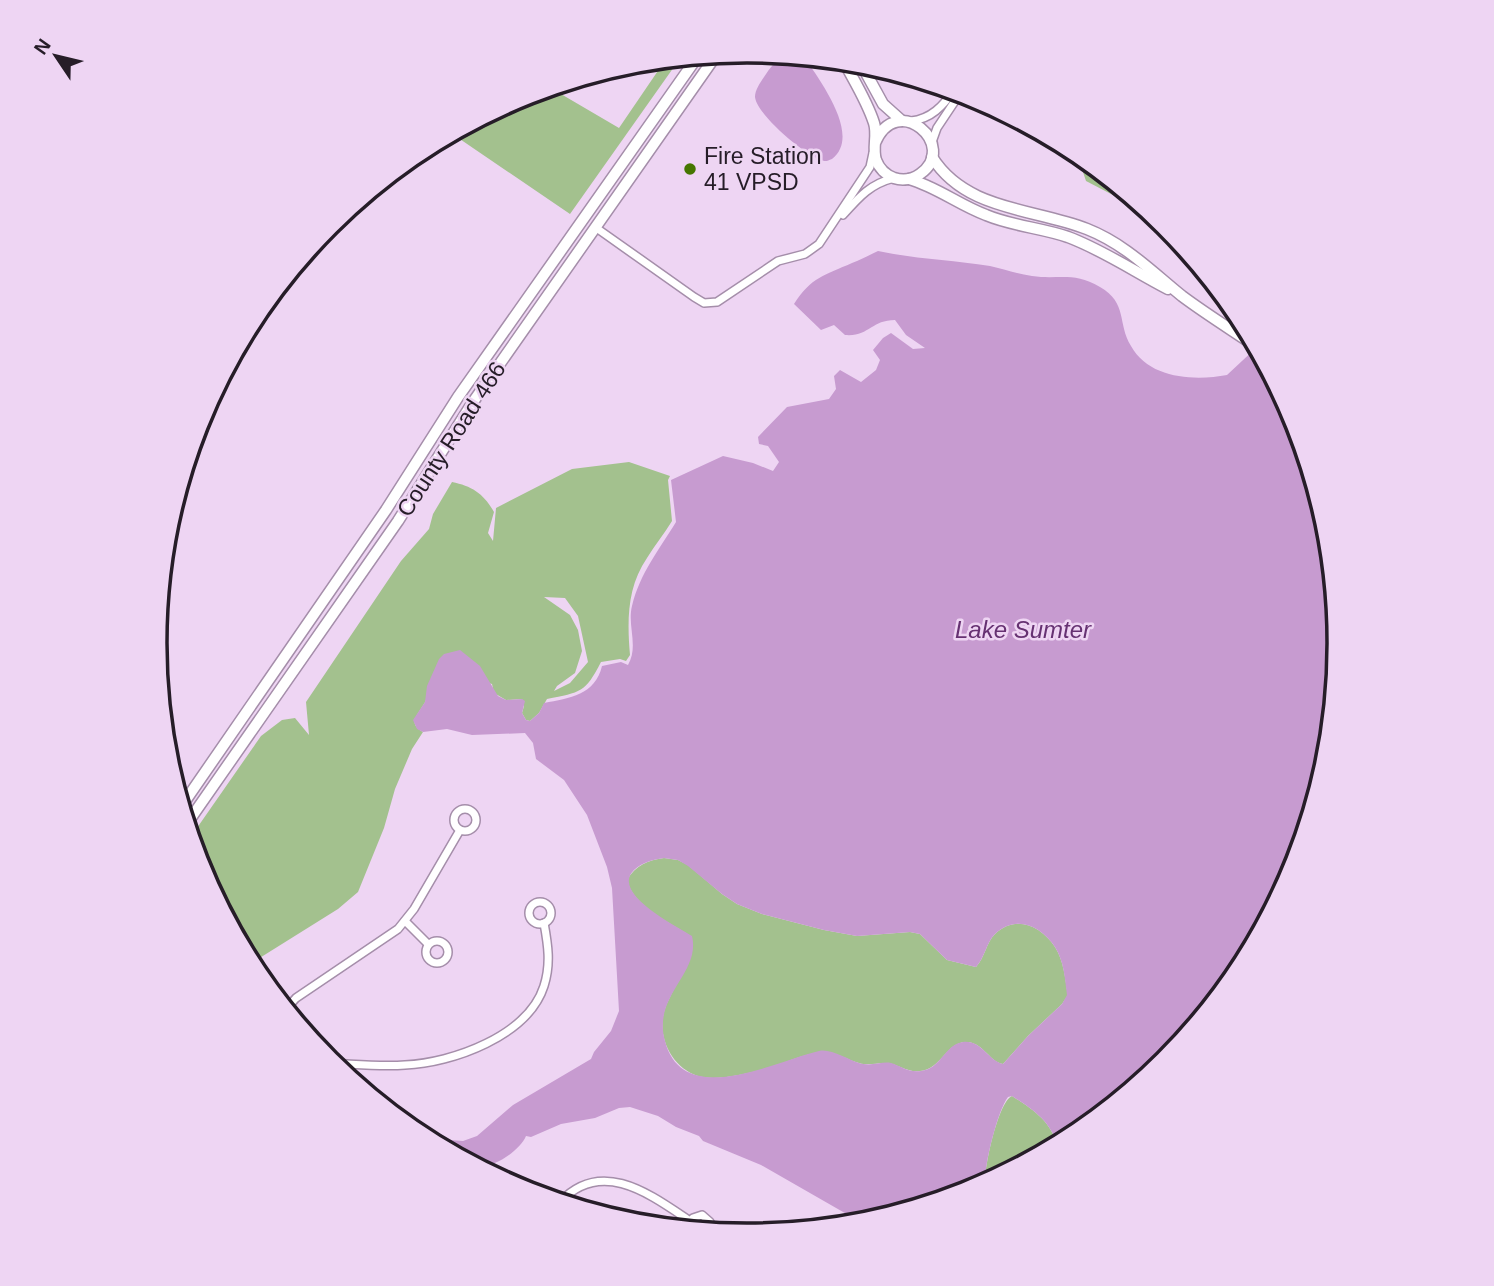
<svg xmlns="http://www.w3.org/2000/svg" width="1494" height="1286" viewBox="0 0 1494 1286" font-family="Arial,sans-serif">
  <rect width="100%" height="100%" fill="#eed5f3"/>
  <!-- green -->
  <g fill="#a3c18e" fill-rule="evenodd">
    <polygon points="681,57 570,214 451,133 521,96 549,87 619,128 666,59"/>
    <polygon points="1082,156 1161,220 1086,181 1080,163"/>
    <path d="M629,462L670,476L668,480L672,521C664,534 655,545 647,558C627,587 627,621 630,655L626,661L620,659L601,662C585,693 581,692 547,699L539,713L530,721L526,720L522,713L524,706L522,699L506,700L494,693L492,684L437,668C431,678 431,690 426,700C421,712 405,723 423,732L412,749L395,789L384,828L358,892L338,909L250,964L200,869L190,838L261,736L282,720L295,718L309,735L306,702L401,561L429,529L433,514L452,482C472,486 484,494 494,512L488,533L493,541L496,508L572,469ZM544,597L565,598L578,616L588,662L570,683L554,691L557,686L575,673L582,651L578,630L570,615Z"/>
    <path d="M664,858L678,860L688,865L722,894L737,904L762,914L824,930L857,936L910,932L920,934L947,960L976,967C985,957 986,943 995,934C1016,914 1041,926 1055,947C1064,961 1065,979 1068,995L1062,1004L1028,1036L1003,1064C990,1062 984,1044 968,1042C947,1040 942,1069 920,1071C907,1073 896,1062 884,1063C875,1063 869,1066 859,1063C848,1060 834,1051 823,1052C800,1054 780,1066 757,1071C740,1075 715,1081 698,1076C672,1068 657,1037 664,1012C667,1001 673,992 677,982C683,968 687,952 692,937C671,923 633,907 627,880C636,865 648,860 664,858Z"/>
    <path d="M1012,1096C1032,1109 1051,1121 1057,1145L985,1184C984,1168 998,1102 1012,1096Z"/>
  </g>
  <!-- water -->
  <g fill="#c79bd0" fill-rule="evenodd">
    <path d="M787,55L805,58C820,81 862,136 832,159C827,161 826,162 821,160C805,155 757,115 755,97C755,90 760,83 764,77C770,68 776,59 787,55Z"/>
    <path d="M878,251C915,259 952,260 990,266C1004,269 1017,274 1032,276C1059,280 1073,271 1100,287C1128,303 1117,323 1131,346C1149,379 1195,381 1227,375L1257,347L1294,417L1328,528L1339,643L1328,759L1294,870L1239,972L1165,1062L1076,1136L1057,1145C1051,1121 1032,1109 1012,1096L1008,1097C997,1112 984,1166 985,1184L973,1190L864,1224L761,1165L703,1141L699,1136L676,1127L658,1116L630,1107L619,1108L595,1118L561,1124L531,1137L526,1136C520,1151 491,1170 475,1166C466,1164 420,1137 412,1131L450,1140L463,1141L477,1136L513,1105L591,1059L594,1052L611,1031L619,1011L612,888L607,867L587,815L564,780L536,759L533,743L525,733L472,735L447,729L423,732L417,729L413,720L425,702L427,686L439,659L444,654L460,650L480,666L498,696L506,700L522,699L525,701L522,713L526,720L530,721L539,713L544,703C570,698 595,695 602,666L621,662L628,665C639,646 627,626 632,606C640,573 659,550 676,522L671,480L723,456L753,463L773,471L779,462L768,446L759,444L758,437L787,407L829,399L836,389L834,376L840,370L861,382L876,370L880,360L873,350L883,338L891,333L913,349L925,348L906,335L895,320C871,320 869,337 845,335L834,325L821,330L794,304C811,277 825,275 852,263C861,260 869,255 878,251ZM664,858L678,860L688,866L722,894L737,904L762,914L824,930L857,936L910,932L920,934L947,960L976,967C985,957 986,943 995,934C1016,914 1041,926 1055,947C1064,961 1065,979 1067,995L1062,1004L1028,1036L1003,1064C988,1061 982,1040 963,1042C945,1044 941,1069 921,1071C909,1073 901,1066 891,1063C882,1061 871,1067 859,1063C849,1060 830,1048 819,1051C778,1060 683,1111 665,1041C652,995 701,974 692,936C676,926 610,893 634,870C643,862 652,860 664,858Z"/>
  </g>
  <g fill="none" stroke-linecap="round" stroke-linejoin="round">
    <defs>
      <g id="minor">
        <path d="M911,121C931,119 943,106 954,90"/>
        <polyline points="932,142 937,128 961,92"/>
        <path d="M843,215C859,197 870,184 894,178"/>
        <polyline points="595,227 694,297 704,303 717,302 778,261 805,254 819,244 870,167 873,153"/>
        <circle cx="465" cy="820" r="11"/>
        <circle cx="540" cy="913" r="11"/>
        <polyline points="405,921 428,944"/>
        <circle cx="437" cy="952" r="11"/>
        <polyline points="285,1010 296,998 398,929 414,909 460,830"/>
        <path d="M329,1063C354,1064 380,1067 405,1065C452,1063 528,1036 544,986C551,964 548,945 544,923"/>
        <path d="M560,1202C602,1157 651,1195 690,1221"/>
        <polyline points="690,1230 689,1224 693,1218 702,1215 710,1222 709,1232"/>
      </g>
      <g id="secondary">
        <path d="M843,60C854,81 867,101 874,123C878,135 872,148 876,160C879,168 886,175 894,178C903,181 913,179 920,174C960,146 897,90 875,143"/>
        <polyline points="860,62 883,104 902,121"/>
        <path d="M932,157C966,211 1033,208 1087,229C1125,244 1151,271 1182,296C1206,314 1232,330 1257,347"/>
        <path d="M909,179C937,187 959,205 986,215C1012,226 1042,228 1068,237C1103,250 1135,272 1168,289"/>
        <polyline points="181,807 386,510 458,397 698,56"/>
        <polyline points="186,825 398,521 473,402 717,54"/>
      </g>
    </defs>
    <!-- minor casing -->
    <use href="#minor" stroke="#a58eaa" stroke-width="10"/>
    <!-- secondary casing -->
    <use href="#secondary" stroke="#a58eaa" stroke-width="13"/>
    <!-- minor -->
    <use href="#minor" stroke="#fff" stroke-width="7"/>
    <!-- secondary -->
    <use href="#secondary" stroke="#fff" stroke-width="10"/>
  </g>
  <!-- markers -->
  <circle fill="#457600" stroke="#eed5f3" stroke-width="2.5" cx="690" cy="169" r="7"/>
  <g text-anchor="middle" stroke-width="5" stroke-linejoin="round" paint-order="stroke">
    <!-- poi labels -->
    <g font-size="23" fill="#261d28" stroke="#eed5f3" text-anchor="start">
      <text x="704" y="164">Fire Station<tspan x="704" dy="26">41 VPSD</tspan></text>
    </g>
    <!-- street labels -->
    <g font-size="23" fill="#261d28" stroke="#eed5f3">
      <text transform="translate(451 439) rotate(-57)" y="8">County Road 466</text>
    </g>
    <!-- water labels -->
    <g font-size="24" font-style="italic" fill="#663172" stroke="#eed5f3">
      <text x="1023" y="638">Lake Sumter</text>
    </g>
  </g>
  <!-- crop -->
  <path d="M0 0H1494V1286H0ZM167 643a580 580 0 1 1 1160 0a580 580 0 1 1-1160 0Z" fill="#eed5f3" fill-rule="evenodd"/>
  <path fill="none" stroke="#261d28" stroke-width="3.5" d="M167 643a580 580 0 1 1 1160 0a580 580 0 1 1-1160 0Z"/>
  <!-- north arrow -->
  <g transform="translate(56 56) rotate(305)" stroke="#eed5f3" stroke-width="5" paint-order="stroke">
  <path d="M0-5L12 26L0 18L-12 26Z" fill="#261d28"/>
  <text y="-10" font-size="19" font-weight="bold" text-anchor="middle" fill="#261d28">N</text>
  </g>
</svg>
